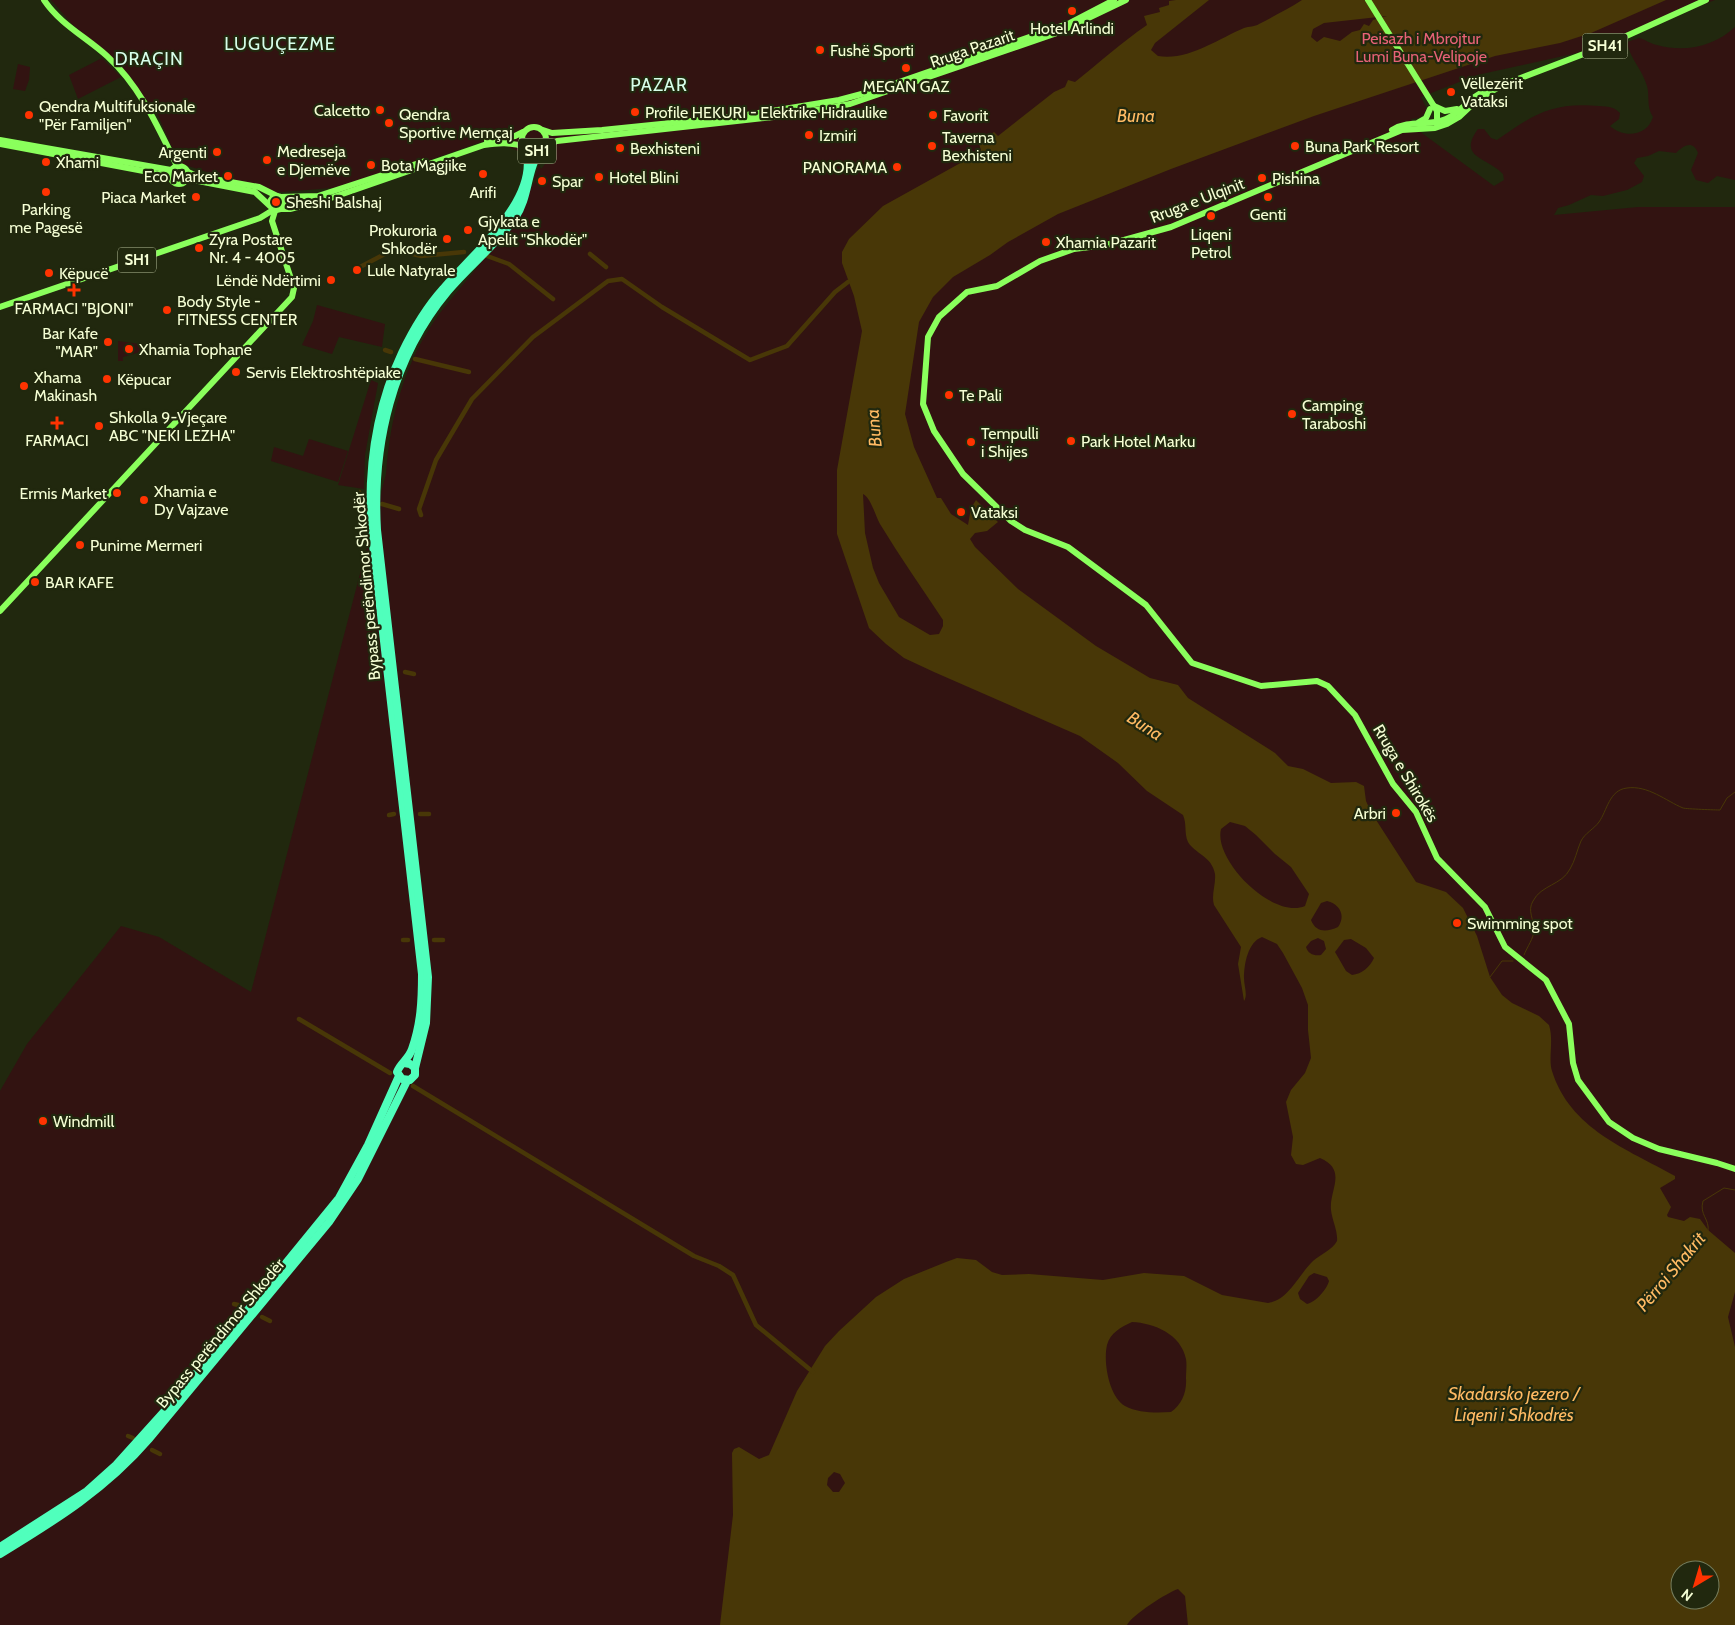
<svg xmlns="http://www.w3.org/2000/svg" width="1735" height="1625" viewBox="0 0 1735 1625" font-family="Cabin,sans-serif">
  <rect width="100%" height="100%" fill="#21280e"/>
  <!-- green -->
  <g fill="#321311" fill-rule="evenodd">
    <path d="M51,0H1715L1577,53L1477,75L1421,97L1426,107L1425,113L1419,118L1411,119L1415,128L1494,186L1504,180L1503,174C1487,157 1457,158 1478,129H1484L1491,138L1497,140C1534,114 1552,102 1599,106C1608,107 1613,106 1620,113L1619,119L1610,126C1623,138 1647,137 1653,117C1646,106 1650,97 1647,86C1642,69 1630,59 1627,42L1639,38C1646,40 1651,44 1657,45C1685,53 1715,46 1735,27V180L1717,176L1708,183L1696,180L1691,170L1698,153C1693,140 1684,145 1676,153L1659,151L1648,156L1637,158L1634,163L1644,176L1642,182L1627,190L1603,196L1591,195L1569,205L1558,208L1554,215L1638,207H1735V1625H0V1091L27,1044L121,926L159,937L251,992L386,474C390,416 405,360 440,313C451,298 464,284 476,269C498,241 516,209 536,180L534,179L539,164L541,169L546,163L490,139L355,186L271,193L179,163L156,111L108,54L72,24ZM1680,1570H1710V1600H1680Z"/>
    <polygon points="102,58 121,77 78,99 69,75"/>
    <polygon points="18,64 30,67 29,80 25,91 13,89"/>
    <polygon points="317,305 385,324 382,347 339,337 332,354 302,345 313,321"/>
    <polygon points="118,341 140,344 144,351 123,357 123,361 118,361"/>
    <polygon points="371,380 378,383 365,455 364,489 338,485"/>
    <polygon points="309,439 348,451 338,482 271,461 274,447 303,456"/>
  </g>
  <!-- water -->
  <path fill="#483707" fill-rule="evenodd" d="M1176,0H1209L1155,43L1151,50L1158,56C1188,61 1218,39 1244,28C1249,26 1255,27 1259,24C1274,16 1288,9 1302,0H1666L1591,33L1560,43L1495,56L1314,116L1171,169L1058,214L1008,242L990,255L953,277L933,297L919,322L905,414L914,447L937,498H941L951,514L968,525L971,508L976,500L998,522L987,531L975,533L970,539L975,547L1018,589L1096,646L1150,678L1178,685L1188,698L1275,753L1288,766L1303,769L1331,783L1356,782L1364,786L1366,801L1371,812L1416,882L1446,892L1463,908L1477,936L1490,977L1502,995L1512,1003L1539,1016L1549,1025C1554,1041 1548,1058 1552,1071C1570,1129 1627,1149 1675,1176V1179L1660,1188L1671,1207L1667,1215L1668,1217L1684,1221L1690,1217L1700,1219L1708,1230L1735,1253V1292L1728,1317L1735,1347V1625H1188L1185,1596L1178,1589C1168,1592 1131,1616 1127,1625H720L733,1515L732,1453L734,1449L739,1447L759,1459L769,1455L797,1391L825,1346L839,1331L876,1297L904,1279L946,1262L957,1258L976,1260L992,1272L1002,1275L1029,1274L1103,1280L1144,1273L1184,1276L1222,1295L1268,1303C1289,1300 1299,1274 1313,1261C1321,1254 1332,1250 1337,1241C1338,1231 1332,1220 1331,1210C1329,1190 1348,1170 1320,1158L1303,1165L1296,1164L1291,1155L1293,1137L1286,1102L1291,1090L1305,1073L1311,1058L1308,1030V1005L1302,988L1283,953L1277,944L1262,937C1248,942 1244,964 1244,978C1244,986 1248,995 1244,1001L1238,964L1241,947L1214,905C1211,895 1216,885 1215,874C1212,856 1195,854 1188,842C1184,833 1187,824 1183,815L1147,791L1118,763L1080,736L934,672L904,658L886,644L869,628L837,534V470L862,331L854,296L842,263V252L849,239L883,206L973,156L981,150L979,144L994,132L998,136L1054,92L1065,87L1068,80L1075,82C1099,63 1122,42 1147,25L1144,16L1160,12L1159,8L1169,5V1ZM1387,16L1373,20L1369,26L1364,24L1360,30L1352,32L1340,41L1324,37L1317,42L1311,37L1313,29L1324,23ZM863,494C871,498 875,515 880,524C900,557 922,588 943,620V626L939,634L930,635L899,617L879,583L873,568L865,533ZM1230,822L1245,826L1256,835L1275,854L1291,867L1309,894L1305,906C1273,920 1213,860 1221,829ZM1327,901C1340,904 1346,916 1338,927C1327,932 1316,933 1311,920L1321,903ZM1318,938L1324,941L1326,949L1321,955C1314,956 1308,954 1306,947L1311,941ZM1351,939L1366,948L1374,958C1370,967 1362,974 1352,975L1346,971L1335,952L1344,940ZM1314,1273L1327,1277L1329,1281C1327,1289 1316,1302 1307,1304L1300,1299L1298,1293L1309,1276ZM1132,1322C1154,1323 1181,1334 1186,1359C1187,1365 1186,1372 1186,1378C1187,1392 1182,1404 1171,1412C1156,1413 1138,1413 1125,1406C1109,1397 1103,1362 1107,1345C1110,1333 1121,1327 1132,1322ZM834,1472L840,1474L845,1483L839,1492H833L827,1485L828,1478ZM1680,1570H1710V1600H1680Z"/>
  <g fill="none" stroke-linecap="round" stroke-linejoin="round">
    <!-- stream -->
    <g stroke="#483707" stroke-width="1">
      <path d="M1524,955C1527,947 1534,938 1534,930C1534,919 1527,911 1533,901C1541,885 1562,885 1570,869C1575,861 1577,850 1581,841C1585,833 1594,829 1599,822C1607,811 1609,790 1627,788C1648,785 1666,801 1683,808C1686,809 1717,810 1720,810L1727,798L1735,792"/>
      <polyline points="1490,977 1502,961 1513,961"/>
      <path d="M1708,1231C1710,1219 1699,1215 1703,1201L1724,1188L1735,1190"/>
    </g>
    <!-- canal -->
    <g stroke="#483707" stroke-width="4.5">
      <polyline points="590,254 606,267"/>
      <polyline points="487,256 509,264 553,299"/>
      <polyline points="360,267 400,246 413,254 421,256 464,252"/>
      <polyline points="385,350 391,352"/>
      <polyline points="415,359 469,372"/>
      <polyline points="359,492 363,500"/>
      <polyline points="382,504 399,509"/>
      <polyline points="421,515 419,509 436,460 472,399 533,337 608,281 622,279 662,307 750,360 787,346 835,292 848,282"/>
      <polyline points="373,665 378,665"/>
      <polyline points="405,672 414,674"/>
      <polyline points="420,814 429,814"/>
      <polyline points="389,815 394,814"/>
      <polyline points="403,940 408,940"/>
      <polyline points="434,940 443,940"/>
      <polyline points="299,1019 390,1073"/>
      <polyline points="413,1086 694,1256 719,1266 733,1275 756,1325 813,1372"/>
      <polyline points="234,1304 242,1306"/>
      <polyline points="262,1317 270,1321"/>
      <polyline points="128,1436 133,1438"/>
      <polyline points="152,1450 160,1454"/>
    </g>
    <!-- major -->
    <g stroke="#8aff5c" stroke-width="6">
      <path d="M44,0C60,24 86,37 107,56C140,86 158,127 177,166"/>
      <polyline points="1368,0 1437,111 1437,124"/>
      <polyline points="1501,86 1477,100 1459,117 1447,124 1435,128 1402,130 1171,227 1106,245 1074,249 1040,261 997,286 967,292 939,317 928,337 923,404 934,431 963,474 1011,521 1025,530 1068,547 1146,605 1192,663 1261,686 1317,681 1328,686 1355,715 1393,784 1416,812 1437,858 1485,907 1505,947 1546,980 1569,1024 1573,1063 1578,1080 1609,1122 1633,1138 1659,1149 1717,1163 1735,1169"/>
      <polyline points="1497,87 1602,47 1706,0"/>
      <polyline points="1434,106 1445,111 1457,109"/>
      <polyline points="1419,122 1426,118 1430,109"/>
      <circle cx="534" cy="139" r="12"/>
      <polyline points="543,130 552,133 602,130 740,116 839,100 873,91 1070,23 1114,0"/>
      <path d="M1392,130C1410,119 1428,127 1446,119C1462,112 1468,97 1488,90"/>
      <polyline points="0,140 171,170"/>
      <polyline points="487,141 515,136 523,132"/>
      <polyline points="0,144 170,176"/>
      <polyline points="544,146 557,141 783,116 850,104 1057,33 1126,0"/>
      <circle cx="179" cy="175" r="9"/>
      <polyline points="188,172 197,176 259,187 277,196"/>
      <polyline points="188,179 255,192 270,206"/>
      <circle cx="277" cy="203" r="7"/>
      <polyline points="280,197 318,196 425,161"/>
      <path d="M281,209H290L331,198L484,145C498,143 511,142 525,147"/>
      <polyline points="0,307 260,218 273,210"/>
      <polyline points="0,611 292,297 294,288 272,221 275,211"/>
    </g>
    <!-- highway -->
    <g stroke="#50ffbc" stroke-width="8">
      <path d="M404,1063L410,1064L415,1068V1075L410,1080L402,1079L397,1072C400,1063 409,1059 412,1049C421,1024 422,1000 422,974L371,527C368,467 376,408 402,353C413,330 426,308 443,289C471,255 543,198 525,147"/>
      <path d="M415,1068L426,1023L428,977L377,530C372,444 392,358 448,291C469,266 496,245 515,218C530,196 526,168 542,148"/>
      <polyline points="0,1547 87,1491 116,1465 171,1404 339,1198 368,1145 399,1076"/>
      <path d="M0,1554C56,1520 106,1489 149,1439L329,1222L358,1179L407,1081"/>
    </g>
  </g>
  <!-- markers -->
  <g fill="#ff3301" stroke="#21280e" stroke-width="2">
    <circle cx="1072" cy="11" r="5"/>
    <circle cx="820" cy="50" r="5"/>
    <circle cx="906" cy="68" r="5"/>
    <circle cx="1451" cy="92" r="5"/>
    <circle cx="380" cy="110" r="5"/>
    <circle cx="635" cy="112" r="5"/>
    <circle cx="29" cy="115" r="5"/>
    <circle cx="933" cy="115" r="5"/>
    <circle cx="389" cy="123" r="5"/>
    <circle cx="809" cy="135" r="5"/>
    <circle cx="932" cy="146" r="5"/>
    <circle cx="1295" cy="146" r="5"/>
    <circle cx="620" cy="148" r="5"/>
    <circle cx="217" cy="152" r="5"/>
    <circle cx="267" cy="160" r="5"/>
    <circle cx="46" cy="162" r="5"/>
    <circle cx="371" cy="165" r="5"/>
    <circle cx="897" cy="167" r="5"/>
    <circle cx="483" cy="174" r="5"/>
    <circle cx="228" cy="176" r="5"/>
    <circle cx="599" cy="177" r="5"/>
    <circle cx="1262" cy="178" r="5"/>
    <circle cx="542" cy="181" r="5"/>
    <circle cx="46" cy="192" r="5"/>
    <circle cx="196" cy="197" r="5"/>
    <circle cx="1268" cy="197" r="5"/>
    <circle cx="276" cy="202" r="5"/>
    <circle cx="1211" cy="216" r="5"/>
    <circle cx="468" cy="230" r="5"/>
    <circle cx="447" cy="239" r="5"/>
    <circle cx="1046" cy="242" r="5"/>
    <circle cx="199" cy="248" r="5"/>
    <circle cx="357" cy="270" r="5"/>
    <circle cx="49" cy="273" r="5"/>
    <circle cx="331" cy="280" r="5"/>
    <path d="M71.5 282.5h5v5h5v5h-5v5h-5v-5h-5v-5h5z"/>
    <circle cx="167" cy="310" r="5"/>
    <circle cx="108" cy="342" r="5"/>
    <circle cx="129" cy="349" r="5"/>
    <circle cx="236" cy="372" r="5"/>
    <circle cx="107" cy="379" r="5"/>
    <circle cx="24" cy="386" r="5"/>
    <circle cx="949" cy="395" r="5"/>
    <circle cx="1292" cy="414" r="5"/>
    <path d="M54.5 415.5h5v5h5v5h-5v5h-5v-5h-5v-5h5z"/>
    <circle cx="99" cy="426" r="5"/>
    <circle cx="1071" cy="441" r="5"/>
    <circle cx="971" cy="442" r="5"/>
    <circle cx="117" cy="493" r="5"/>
    <circle cx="144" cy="500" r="5"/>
    <circle cx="961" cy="512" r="5"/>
    <circle cx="80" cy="545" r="5"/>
    <circle cx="35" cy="582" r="5"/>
    <circle cx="1396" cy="813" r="5"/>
    <circle cx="1457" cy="923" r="5"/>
    <circle cx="43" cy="1121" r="5"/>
  </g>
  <g text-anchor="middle" stroke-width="4.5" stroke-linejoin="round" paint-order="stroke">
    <!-- shield labels -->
    <g fill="#21280e" stroke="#b6be99" stroke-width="1">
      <rect x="1582.5" y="33.5" width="45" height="25" rx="4"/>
      <rect x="518" y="138.5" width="38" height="25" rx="4"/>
      <rect x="118" y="247.5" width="38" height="25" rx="4"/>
    </g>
    <g font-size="15" font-weight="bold" fill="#f6ffd5">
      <text x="1605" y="51">SH41</text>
      <text x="537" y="156">SH1</text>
      <text x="137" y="265">SH1</text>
    </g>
    <!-- poi labels -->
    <g font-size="16" fill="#f6ffd5" stroke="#21280e" text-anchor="start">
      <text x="1072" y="34" text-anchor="middle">Hotel Arlindi</text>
      <text x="830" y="56">Fushë Sporti</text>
      <text x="1461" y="89">Vëllezërit<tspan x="1461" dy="18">Vataksi</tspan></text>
      <text x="906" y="92" text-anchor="middle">MEGAN GAZ</text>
      <text x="39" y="112">Qendra Multifuksionale<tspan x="39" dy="18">"Për Familjen"</tspan></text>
      <text x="370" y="116" text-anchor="end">Calcetto</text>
      <text x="645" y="118">Profile HEKURI - Elektrike Hidraulike</text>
      <text x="399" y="120">Qendra<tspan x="399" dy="18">Sportive Memçaj</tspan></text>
      <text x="943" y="121">Favorit</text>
      <text x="819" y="141">Izmiri</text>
      <text x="942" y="143">Taverna<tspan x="942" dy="18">Bexhisteni</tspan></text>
      <text x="1305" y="152">Buna Park Resort</text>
      <text x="630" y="154">Bexhisteni</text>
      <text x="277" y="157">Medreseja<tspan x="277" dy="18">e Djemëve</tspan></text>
      <text x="207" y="158" text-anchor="end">Argenti</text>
      <text x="56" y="168">Xhami</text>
      <text x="381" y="171">Bota Magjike</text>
      <text x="887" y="173" text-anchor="end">PANORAMA</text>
      <text x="218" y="182" text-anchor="end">Eco Market</text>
      <text x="609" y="183">Hotel Blini</text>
      <text x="1272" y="184">Pishina</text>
      <text x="552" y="187">Spar</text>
      <text x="483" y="198" text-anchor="middle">Arifi</text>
      <text x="186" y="203" text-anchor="end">Piaca Market</text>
      <text x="286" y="208">Sheshi Balshaj</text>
      <text x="46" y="215" text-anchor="middle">Parking<tspan x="46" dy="18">me Pagesë</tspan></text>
      <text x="1268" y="220" text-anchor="middle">Genti</text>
      <text x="478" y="227">Gjykata e<tspan x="478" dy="18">Apelit "Shkodër"</tspan></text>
      <text x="437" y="236" text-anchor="end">Prokuroria<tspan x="437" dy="18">Shkodër</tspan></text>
      <text x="1211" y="240" text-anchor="middle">Liqeni<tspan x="1211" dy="18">Petrol</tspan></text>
      <text x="209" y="245">Zyra Postare<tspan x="209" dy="18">Nr. 4 - 4005</tspan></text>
      <text x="1056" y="248">Xhamia Pazarit</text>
      <text x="367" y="276">Lule Natyrale</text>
      <text x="59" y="279">Këpucë</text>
      <text x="321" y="286" text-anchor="end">Lëndë Ndërtimi</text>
      <text x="177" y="307">Body Style -<tspan x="177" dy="18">FITNESS CENTER</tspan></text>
      <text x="74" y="314" text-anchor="middle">FARMACI "BJONI"</text>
      <text x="98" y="339" text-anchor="end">Bar Kafe<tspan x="98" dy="18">"MAR"</tspan></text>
      <text x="139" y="355">Xhamia Tophane</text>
      <text x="246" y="378">Servis Elektroshtëpiake</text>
      <text x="34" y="383">Xhama<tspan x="34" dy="18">Makinash</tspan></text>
      <text x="117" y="385">Këpucar</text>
      <text x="959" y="401">Te Pali</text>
      <text x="1302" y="411">Camping<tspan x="1302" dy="18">Taraboshi</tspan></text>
      <text x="109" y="423">Shkolla 9-Vjeçare<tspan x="109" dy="18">ABC "NEKI LEZHA"</tspan></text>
      <text x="981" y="439">Tempulli<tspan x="981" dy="18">i Shijes</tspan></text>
      <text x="57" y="446" text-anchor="middle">FARMACI</text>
      <text x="1081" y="447">Park Hotel Marku</text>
      <text x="154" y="497">Xhamia e<tspan x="154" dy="18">Dy Vajzave</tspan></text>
      <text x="107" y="499" text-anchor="end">Ermis Market</text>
      <text x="971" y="518">Vataksi</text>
      <text x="90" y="551">Punime Mermeri</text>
      <text x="45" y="588">BAR KAFE</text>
      <text x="1386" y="819" text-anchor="end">Arbri</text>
      <text x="1467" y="929">Swimming spot</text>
      <text x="53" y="1127">Windmill</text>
    </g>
    <!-- park labels -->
    <g font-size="16" fill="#e76277" stroke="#21280e">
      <text x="1421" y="44">Peisazh i Mbrojtur<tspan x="1421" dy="18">Lumi Buna-Velipoje</tspan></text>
    </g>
    <!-- street labels -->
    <g font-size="16" fill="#f6ffd5" stroke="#21280e">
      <text transform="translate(972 48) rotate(-19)" y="6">Rruga Pazarit</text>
      <text transform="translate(1197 200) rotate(-21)" y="6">Rruga e Ulqinit</text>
      <text transform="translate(366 586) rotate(-95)" y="6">Bypass perëndimor Shkodër</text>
      <text transform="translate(1406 773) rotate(59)" y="6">Rruga e Shirokës</text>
      <text transform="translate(220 1333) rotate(-50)" y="6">Bypass perëndimor Shkodër</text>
    </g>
    <!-- neighbourhood labels -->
    <g font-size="18" letter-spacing="1" fill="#d7ffea" stroke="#21280e">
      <text x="280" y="50">LUGUÇEZME</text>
      <text x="149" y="65">DRAÇIN</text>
      <text x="659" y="91">PAZAR</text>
    </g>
    <!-- water labels -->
    <g font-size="18" font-style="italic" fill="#ffba63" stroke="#21280e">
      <text x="1136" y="122">Buna</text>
      <text transform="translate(874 428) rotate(-95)" y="6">Buna</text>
      <text transform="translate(1145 726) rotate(33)" y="6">Buna</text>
      <text transform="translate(1671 1272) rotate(-50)" y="6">Përroi Shakrit</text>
      <text x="1514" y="1400">Skadarsko jezero /<tspan x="1514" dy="21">Liqeni i Shkodrës</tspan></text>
    </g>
  </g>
  <!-- north arrow -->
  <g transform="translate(1695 1585) rotate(218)"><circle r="24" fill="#21280e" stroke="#767e5e"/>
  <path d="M0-4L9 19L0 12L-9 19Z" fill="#ff3301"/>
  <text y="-8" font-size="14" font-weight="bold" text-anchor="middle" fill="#f6ffd5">N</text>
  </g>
</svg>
